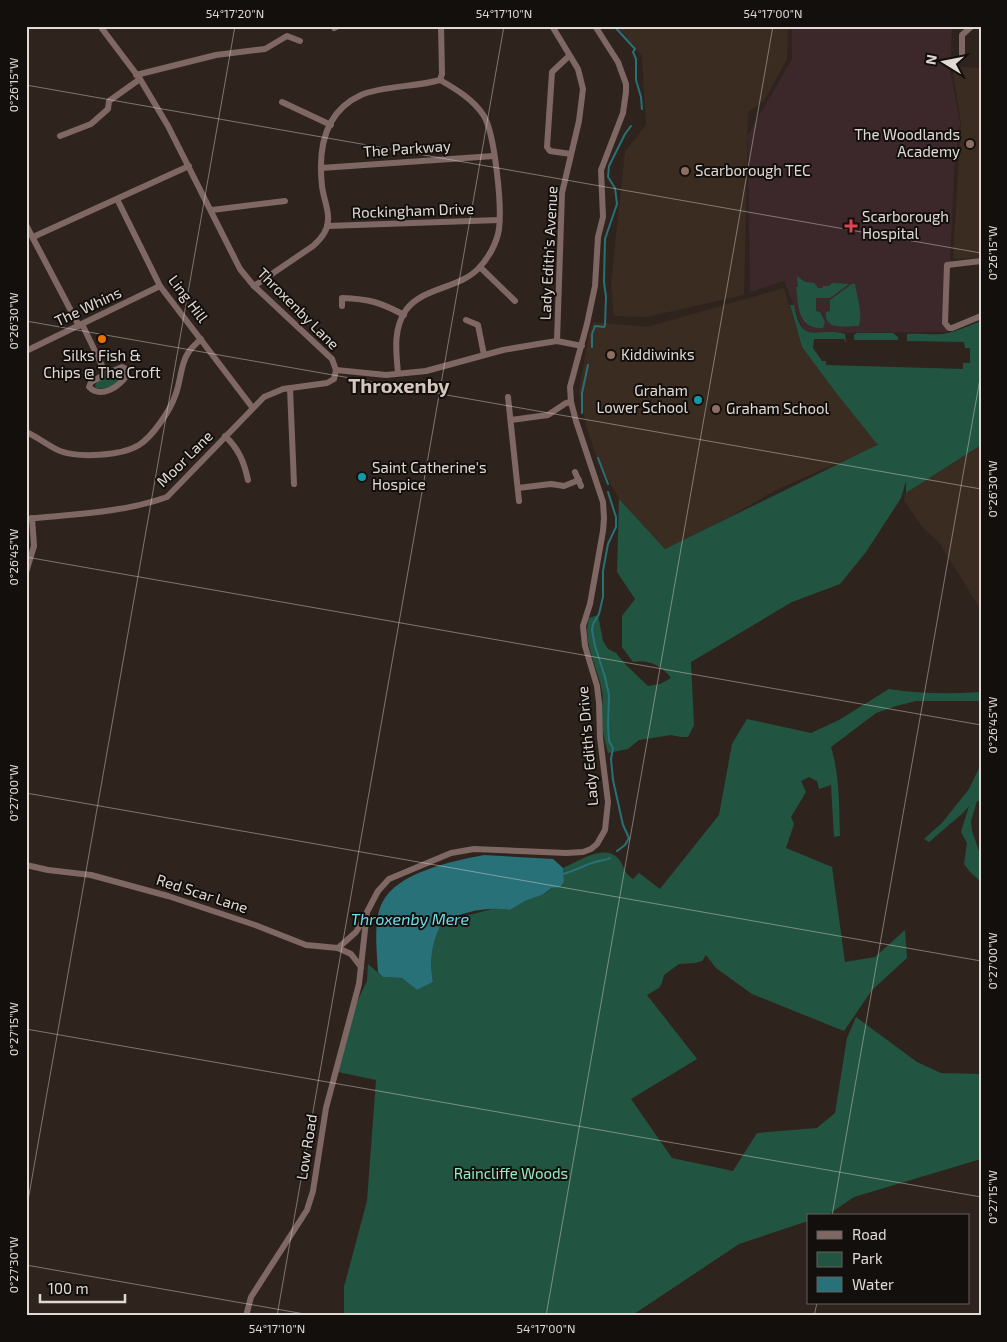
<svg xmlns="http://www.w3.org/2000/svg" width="1007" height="1342" viewBox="0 0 1007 1342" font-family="'Exo 2',sans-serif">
  <rect width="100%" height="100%" fill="#2f241d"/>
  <!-- built -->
  <g fill="#3b2c21">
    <polygon points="617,26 788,26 787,59 764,101 748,112 744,295 646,317 614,316 611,284 625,152 646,125 642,56"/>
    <polygon points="952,67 981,68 981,257 958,259 953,258 961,122"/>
    <polygon points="784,288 802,347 837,394 877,444 860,455 826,468 776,490 731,516 665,549 619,499 596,456 586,425 579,391 589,334 593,322 647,327"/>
    <polygon points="981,445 981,610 939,542 924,529 904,501 905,494"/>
  </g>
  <!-- medical -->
  <polygon fill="#3c282b" points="792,26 952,26 950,69 960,123 954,172 947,332 799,333 802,326 784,281 750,292 748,135 792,59"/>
  <!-- green -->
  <g fill="#225541">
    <path d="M797,276L805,282L814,283L818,288H823V286H829L832,283L849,284L830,298H816V311L820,312L825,322L823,328C797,329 799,306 796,287H798Z"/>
    <path d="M852,284H855C857,298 863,312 859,326C846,326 824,331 826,312L830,311V300Z"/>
    <path d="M790,305H794C802,348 816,326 845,334L846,343L844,339H814L813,348L822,361H826V365L963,369V363H970V348H965L964,342L907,341V344V334C918,333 931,335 943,334C956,332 968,326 981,321V445L906,493V481L901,498L866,552L840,584L792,602L691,662L694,725L688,737H681L671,735L639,740L628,749L608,753C605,742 602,730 602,718C601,709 604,700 602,691C598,667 582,643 589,618L598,615L603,641L608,649L616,653L626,665L648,686L660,684L671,678C662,666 648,659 633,662L622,647V616L635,599L617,572L619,499L665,549L879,444H877L837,394L802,347Z"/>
    <polygon points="857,333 893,333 898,337 898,340 854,340 854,335"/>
    <path d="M118,372L123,374C119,384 107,390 96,388L95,386L97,382Z"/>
    <path d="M889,689C920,694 950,694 981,692V701H916L896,706L876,713L831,747C840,777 839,806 840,836L834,837L831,785L819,789L817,781L809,777L801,781L806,792L791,817L794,824L786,848L832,867L845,962L875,957L905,930L907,958L872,990L844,1031L752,994L716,968L706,955L702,961L695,963L679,964L664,975L662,983L659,988L647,995L697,1059L631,1099L672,1158L733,1171L757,1133L817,1128L835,1113L847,1038L856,1017L917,1062L941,1073L979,1074L981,1072V1159L854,1197L829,1214L808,1216V1221L739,1244L631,1316H344V1287L367,1201L376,1080L338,1072L355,1006L367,981L368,964L383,977L402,978L417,990L433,982C429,959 432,943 442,922L496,908L510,910L525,901L542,895L564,881L563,868C578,862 607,841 620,861C626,870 623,872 633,879L639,873L660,889L719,815L732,744L747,719L811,733L839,720Z"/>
    <polygon points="981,764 981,802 977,801 971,821 972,831 981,857 981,917 979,880 970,872 964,864 967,843 961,832 969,806 963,813 929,842 924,839 942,823 969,789"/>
  </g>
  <!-- water -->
  <path fill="#287179" d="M484,855L553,859L563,868L564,881L560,887L552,888L542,895L525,901L510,910C486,906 464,912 442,922C432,943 429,959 433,982L417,990L402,978L383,977L378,972C377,953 373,921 382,903C397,872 453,861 484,855Z"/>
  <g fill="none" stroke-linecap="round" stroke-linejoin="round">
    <!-- stream -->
    <g stroke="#287179" stroke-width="2">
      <polyline points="614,26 635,49 633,52 636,59 636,80 641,97 642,109"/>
      <polyline points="592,347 592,334 595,326 604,327 605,325 606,297 604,282 605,239 617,204 615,188 608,177 609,166 625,134 631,126"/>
      <polyline points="582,413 582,393 588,365"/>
      <polyline points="598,458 608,484"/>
      <polyline points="608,492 616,517 616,527 608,544 603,571 603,597 599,614 593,624 592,630 595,646 605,677 609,695 608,726 609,741 613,748 611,759 613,780 623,825 629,838 625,845 617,851"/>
      <path d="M563,874C575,871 584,865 595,862C601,860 605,861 610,858"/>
    </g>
    <!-- minor -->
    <g stroke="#7f6764" stroke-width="6">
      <polyline points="100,26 140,79 168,126 240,269 254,286 332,359 336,370"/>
      <polyline points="552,26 578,69 583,89 579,121 562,193 557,341"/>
      <polyline points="334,28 338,26"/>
      <polyline points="962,55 962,35 972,26"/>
      <polyline points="569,56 552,72 547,147 550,151 571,154"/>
      <polyline points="136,75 216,55 265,49 287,36 300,41"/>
      <polyline points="282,102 331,125"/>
      <polyline points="60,136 91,124 108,109 109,101 140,79"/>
      <polyline points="321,168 494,156"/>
      <polyline points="117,199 160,286 252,407"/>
      <polyline points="212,210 285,201"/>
      <polyline points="26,225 79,326"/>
      <polyline points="327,226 499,220"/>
      <polyline points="33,237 189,166"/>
      <polyline points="981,261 947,265 945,323 949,328 952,328 981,316"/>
      <polyline points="480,267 515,301"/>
      <path d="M254,286L313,246C321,239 328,230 328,220C329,209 323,197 322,186C318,150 324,112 361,95C381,86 416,87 440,80L442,74L441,26"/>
      <path d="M342,306V298C369,299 380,302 404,315"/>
      <polyline points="466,320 478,325 484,355"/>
      <path d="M82,324L106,374L122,367L126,369L127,375C119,387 101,399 89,387L91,382L106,374"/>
      <polyline points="26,351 160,286"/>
      <polyline points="336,370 386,375 426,371 503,350 538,344 557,341 582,346"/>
      <path d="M398,373C396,351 393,329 406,310C423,287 458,289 478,269C488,259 497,243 499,229C502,206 495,135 484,116C474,100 456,89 440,80"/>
      <polyline points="290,388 294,484"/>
      <polyline points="508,397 519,501"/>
      <polyline points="511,420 548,415 566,403 571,402"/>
      <path d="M26,432C38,437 48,446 60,451C79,458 121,456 139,445C152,437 170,411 175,396C181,382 180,365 188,353C192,347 197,343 201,339"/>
      <path d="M225,436C239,449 244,462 248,480"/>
      <polyline points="575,472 581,486"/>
      <polyline points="518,488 551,484 564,486 579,480"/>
      <path d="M26,519C73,514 122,513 167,497L264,397L283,389L327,383L334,379L336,370"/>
      <polyline points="26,572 34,546 32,518"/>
      <polyline points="26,865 48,870 91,875 168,896 255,925 306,945 338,948 351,954 361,967"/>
      <polyline points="338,948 356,932 366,915"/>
      <polyline points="246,1316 251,1297 307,1210 313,1191 326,1108 359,984 367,912 378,891 389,879 451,853 474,849 566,853 583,852 591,849 597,844 605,830 608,802 600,738 599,703 597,686 585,646 583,626 590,604 603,531 604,518 603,502 576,421 571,402 570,387 587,324 595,286 598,237 603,217 601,170 623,113 626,92 626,84 618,62 595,26"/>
    </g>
  </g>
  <!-- ticks -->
  <path fill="none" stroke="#e0d9d4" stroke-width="1" stroke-opacity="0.45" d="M26,85L981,253M26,321L981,489M26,557L981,725M26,793L981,961M26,1029L981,1197M26,1212L235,26M832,1216L981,373M26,1265L316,1316M277,1316L504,26M546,1316L773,26M814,1316L817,1303"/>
  <!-- markers -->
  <g fill="#8d6e63" stroke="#130f0c" stroke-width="2">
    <circle cx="970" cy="144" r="5"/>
    <circle cx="685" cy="171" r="5"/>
    <circle cx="611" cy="355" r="5"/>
    <circle cx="716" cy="409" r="5"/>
  </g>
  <path fill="#e0444e" stroke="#130f0c" stroke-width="2" d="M848.5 218.5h5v5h5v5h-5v5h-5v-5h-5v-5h5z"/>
  <circle fill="#e8710a" stroke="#130f0c" stroke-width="2" cx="102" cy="339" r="5"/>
  <g fill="#0f9aa8" stroke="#130f0c" stroke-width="2">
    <circle cx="698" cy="400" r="5"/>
    <circle cx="362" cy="477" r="5"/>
  </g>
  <g text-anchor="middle" stroke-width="4" stroke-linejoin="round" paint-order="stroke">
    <!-- poi labels -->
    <g font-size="15" fill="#e0d9d4" stroke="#130f0c" text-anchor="start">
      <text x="960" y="140" text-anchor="end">The Woodlands<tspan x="960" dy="17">Academy</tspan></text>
      <text x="695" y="176">Scarborough TEC</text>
      <text x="862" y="222">Scarborough<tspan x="862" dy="17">Hospital</tspan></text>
      <text x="621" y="360">Kiddiwinks</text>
      <text x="102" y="361" text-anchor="middle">Silks Fish &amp;<tspan x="102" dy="17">Chips @ The Croft</tspan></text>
      <text x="688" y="396" text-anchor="end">Graham<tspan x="688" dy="17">Lower School</tspan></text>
      <text x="726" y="414">Graham School</text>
      <text x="372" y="473">Saint Catherine's<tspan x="372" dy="17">Hospice</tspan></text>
    </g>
    <!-- street labels -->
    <g font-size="15" fill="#e0d9d4" stroke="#130f0c">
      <text transform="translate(407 149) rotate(-4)" y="5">The Parkway</text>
      <text transform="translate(413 211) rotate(-2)" y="5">Rockingham Drive</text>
      <text transform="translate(549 253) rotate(-87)" y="5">Lady Edith's Avenue</text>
      <text transform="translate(188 299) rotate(53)" y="5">Ling Hill</text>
      <text transform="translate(88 307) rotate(-25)" y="5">The Whins</text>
      <text transform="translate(298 309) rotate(45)" y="5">Throxenby Lane</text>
      <text transform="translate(185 459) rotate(-45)" y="5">Moor Lane</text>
      <text transform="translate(588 746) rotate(-95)" y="5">Lady Edith's Drive</text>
      <text transform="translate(202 894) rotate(18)" y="5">Red Scar Lane</text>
      <text transform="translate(307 1147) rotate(-81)" y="5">Low Road</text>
    </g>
    <!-- park labels -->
    <g font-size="15" fill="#92ebc5" stroke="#130f0c">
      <text x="511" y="1179">Raincliffe Woods</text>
    </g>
    <!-- water labels -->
    <g font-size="16" font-style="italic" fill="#70ddea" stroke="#130f0c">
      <text x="410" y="925">Throxenby Mere</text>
    </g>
    <!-- district labels -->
    <g font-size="20" font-weight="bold" fill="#d5c7be" stroke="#130f0c">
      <text x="399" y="393">Throxenby</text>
    </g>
  </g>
  <!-- border -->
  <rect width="1007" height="1342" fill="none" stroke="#130f0c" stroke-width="55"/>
  <!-- legend -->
  <rect x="807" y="1214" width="162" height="90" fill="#130f0c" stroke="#65605c"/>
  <rect x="817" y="1231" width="25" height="8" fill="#7f6764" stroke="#65605c"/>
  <text x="852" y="1240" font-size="15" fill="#e0d9d4">Road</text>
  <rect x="817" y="1252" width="25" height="15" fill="#225541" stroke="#65605c"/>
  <text x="852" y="1264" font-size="15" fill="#e0d9d4">Park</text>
  <rect x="817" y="1277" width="25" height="15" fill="#287179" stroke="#65605c"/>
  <text x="852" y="1290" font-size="15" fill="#e0d9d4">Water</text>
  <!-- north arrow -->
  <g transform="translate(944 62) rotate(280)" stroke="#130f0c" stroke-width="4" paint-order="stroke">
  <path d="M0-4L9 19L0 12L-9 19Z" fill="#e0d9d4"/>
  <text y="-8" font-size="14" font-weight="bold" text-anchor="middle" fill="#e0d9d4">N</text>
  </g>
  <!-- scale -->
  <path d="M40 1294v8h85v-8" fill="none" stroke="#e0d9d4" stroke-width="2.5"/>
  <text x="48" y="1294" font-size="15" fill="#e0d9d4" stroke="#130f0c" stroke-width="4" paint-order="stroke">100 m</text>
  <rect x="28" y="28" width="952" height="1286" fill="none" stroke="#e0d9d4" stroke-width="2"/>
  <g font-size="12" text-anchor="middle" fill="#e0d9d4">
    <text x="235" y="18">54°17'20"N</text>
    <text x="504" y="18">54°17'10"N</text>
    <text x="773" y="18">54°17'00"N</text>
    <text transform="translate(14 85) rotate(-90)" y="4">0°26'15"W</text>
    <text transform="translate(993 253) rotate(-90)" y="4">0°26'15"W</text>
    <text transform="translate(14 321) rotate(-90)" y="4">0°26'30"W</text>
    <text transform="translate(993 489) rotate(-90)" y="4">0°26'30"W</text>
    <text transform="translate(14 557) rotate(-90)" y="4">0°26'45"W</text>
    <text transform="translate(993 725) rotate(-90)" y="4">0°26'45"W</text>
    <text transform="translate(14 793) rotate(-90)" y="4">0°27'00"W</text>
    <text transform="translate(993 961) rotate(-90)" y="4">0°27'00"W</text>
    <text transform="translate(14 1029) rotate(-90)" y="4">0°27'15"W</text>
    <text transform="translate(993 1197) rotate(-90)" y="4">0°27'15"W</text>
    <text transform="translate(14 1265) rotate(-90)" y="4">0°27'30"W</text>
    <text x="277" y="1333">54°17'10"N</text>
    <text x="546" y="1333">54°17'00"N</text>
  </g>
</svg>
